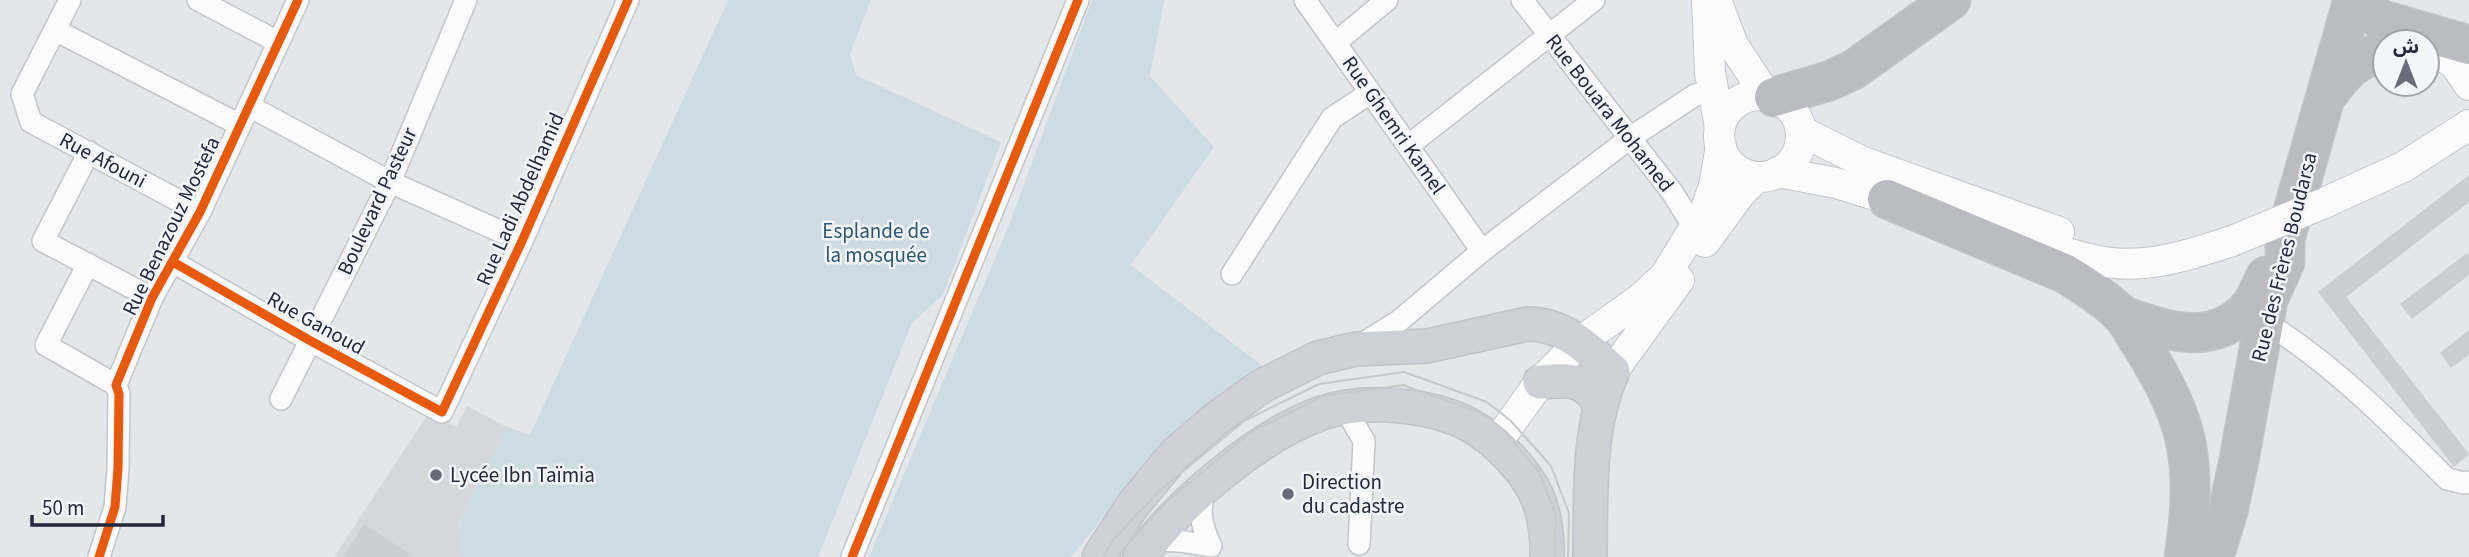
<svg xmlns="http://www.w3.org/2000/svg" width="2469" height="557" viewBox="0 0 2469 557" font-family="'Source Sans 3','Noto Sans Arabic',sans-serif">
  <rect width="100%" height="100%" fill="#e4e7ea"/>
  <!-- built -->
  <polygon fill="#d4d8dd" points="467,406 507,427 459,522 462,557 334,557 429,413 456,427"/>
  <!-- green -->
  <g fill="#cddce3">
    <polygon points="728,0 871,0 850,54 856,75 1001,142 943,295 912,323 818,557 462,557 459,522 507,427 530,435"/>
    <polygon points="1092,0 1164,0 1150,76 1214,147 1131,265 1264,367 1190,418 1141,471 1071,557 869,557 1009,225"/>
  </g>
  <!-- building -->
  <g fill="#cbcdd1">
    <polygon points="2469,175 2469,202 2346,297 2469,454 2454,467 2318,292"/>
    <polygon points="2467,253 2469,256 2469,275 2412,319 2400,304"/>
    <polygon points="2469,330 2469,355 2451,368 2440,353"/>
    <polygon points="364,524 410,554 408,557 343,557"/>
  </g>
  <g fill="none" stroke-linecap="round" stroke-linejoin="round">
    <defs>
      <g id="street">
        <polyline points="70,0 22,94 31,122 200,212"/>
        <polyline points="198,0 278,42"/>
        <polyline points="1305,0 1482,251"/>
        <polyline points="1522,0 1672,192 1695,229"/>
        <polyline points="55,30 240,125"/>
        <polyline points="1335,43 1387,0"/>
        <polyline points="249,106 390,182 522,241"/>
        <polyline points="1408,146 1594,0"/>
        <polyline points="89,152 43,241 152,298"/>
        <polyline points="173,262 309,340 442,412 522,241 628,0"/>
        <polyline points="88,264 46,345 116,385"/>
        <polyline points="1232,274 1332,118 1370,93"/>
        <path d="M2279,331C2342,373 2394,426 2447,479L2464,483L2469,482"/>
        <polyline points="1359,346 1399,321 1482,251 1630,138 1695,95 1713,91"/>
        <polyline points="281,399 390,182 466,0"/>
        <polyline points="1345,408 1364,441 1359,544"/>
        <path d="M1152,540L1179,541L1211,546C1201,525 1197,509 1207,487"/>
        <polyline points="99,557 115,507 118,468 119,394 116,385 152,298 200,212 298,0"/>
        <polyline points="852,557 1078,0"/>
      </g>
      <g id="secondary">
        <polyline points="1707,0 1710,73 1720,127"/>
        <polyline points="1716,0 1733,45 1766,95"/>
        <polyline points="2444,57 2455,64 2469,85"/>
        <circle cx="1760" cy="136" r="41"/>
        <polyline points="1801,131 1863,162 2059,232"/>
        <polyline points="1778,172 1836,183 1907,205"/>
        <polyline points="2322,204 2403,167 2469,125"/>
        <path d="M2021,239C2045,246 2070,255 2094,260C2141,271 2187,256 2232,241"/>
        <polyline points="1705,242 1740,194 1757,177"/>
        <polyline points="1613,371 1679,280"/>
        <polyline points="1493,442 1505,431 1540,382 1580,342 1640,299 1665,276 1705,211 1714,186 1721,146"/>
      </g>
      <g id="primary">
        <path d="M1540,382C1568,380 1586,377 1600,406"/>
        <path d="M1099,557L1133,505L1175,454L1217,418L1262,386L1318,358L1356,349L1427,346L1527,324C1564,324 1587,348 1613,371C1587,428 1591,495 1590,557"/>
        <path d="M1140,557C1178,504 1259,435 1322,413C1355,402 1388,403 1422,409C1450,414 1476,425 1497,445C1534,479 1548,506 1547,557"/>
      </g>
      <g id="highway">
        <polyline points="2361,0 2368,13 2383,20 2469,45"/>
        <path d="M2329,93C2344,72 2359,57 2385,51"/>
        <polyline points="1774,97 1829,81 1853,70 1951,0"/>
        <path d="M1887,199L2064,273C2084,285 2104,298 2121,314C2128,321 2133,332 2139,341C2163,379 2186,420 2189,465C2192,497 2189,526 2184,557"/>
        <path d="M2123,316C2167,331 2215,349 2251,305C2257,297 2261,285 2266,276"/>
        <polyline points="2214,557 2228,511 2239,460 2268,300 2285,262 2285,239 2353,0"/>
      </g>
    </defs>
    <!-- street casing -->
    <use href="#street" stroke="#c3c5c9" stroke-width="24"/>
    <!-- secondary casing -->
    <use href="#secondary" stroke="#c2c5c9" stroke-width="32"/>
    <!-- primary casing -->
    <use href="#primary" stroke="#c1c3ca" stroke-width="36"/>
    <!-- highway casing -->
    <use href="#highway" stroke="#c1c3ca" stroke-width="41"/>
    <!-- street -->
    <use href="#street" stroke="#fbfbfc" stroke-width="21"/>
    <!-- secondary -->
    <use href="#secondary" stroke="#fbfbfc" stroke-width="30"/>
    <!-- primary -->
    <use href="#primary" stroke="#cdd0d6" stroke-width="33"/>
    <!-- highway -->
    <use href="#highway" stroke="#babcc2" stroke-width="38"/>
    <!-- tram -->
    <g stroke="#c7c8cb" stroke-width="2">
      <polyline points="1103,557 1114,539 1158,492 1244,421 1319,384 1404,372 1487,402 1511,421 1551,466 1569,513 1568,557"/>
      <polyline points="1118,557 1125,547 1167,501 1251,432 1323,396 1403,385 1481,413 1505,431 1539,472 1556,515 1555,557"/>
    </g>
    <defs>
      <polyline id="secondary-bridge" points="2232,241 2322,204"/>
    </defs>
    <!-- secondary-bridge casing -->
    <use href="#secondary-bridge" stroke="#c2c5c9" stroke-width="32" stroke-linecap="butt"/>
    <!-- secondary-bridge -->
    <use href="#secondary-bridge" stroke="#fbfbfc" stroke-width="30"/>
    <defs>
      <g id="cycleway">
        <polyline points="173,262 309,340 442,412 522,241 628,0"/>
        <polyline points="99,557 115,507 118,468 119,394 116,385 152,298 200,212 298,0"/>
        <polyline points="852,557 1078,0"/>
      </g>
    </defs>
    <!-- cycleway casing -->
    <use href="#cycleway" stroke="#f2f5f9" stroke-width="13"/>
    <!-- cycleway -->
    <use href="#cycleway" stroke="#e8590c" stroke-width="9"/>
  </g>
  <!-- markers -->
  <g fill="#666c7a" stroke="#f2f5f9" stroke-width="2.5">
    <circle cx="436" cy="475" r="7"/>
    <circle cx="1288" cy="494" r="7"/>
  </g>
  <g text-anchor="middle" stroke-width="5" stroke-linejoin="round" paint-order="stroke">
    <!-- street labels -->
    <g font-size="21" fill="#22293d" stroke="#f2f5f9">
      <text transform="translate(1610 113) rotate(52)" y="7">Rue Bouara Mohamed</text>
      <text transform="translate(1394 125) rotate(55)" y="7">Rue Ghemri Kamel</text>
      <text transform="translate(103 160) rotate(28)" y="7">Rue Afouni</text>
      <text transform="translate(520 199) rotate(-66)" y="7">Rue Ladi Abdelhamid</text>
      <text transform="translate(377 201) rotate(-65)" y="7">Boulevard Pasteur</text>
      <text transform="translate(171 226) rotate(-64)" y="7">Rue Benazouz Mostefa</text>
      <text transform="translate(2284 257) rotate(-76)" y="7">Rue des Frères Boudarsa</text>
      <text transform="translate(316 323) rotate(29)" y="7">Rue Ganoud</text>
    </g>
    <!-- park labels -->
    <g font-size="21" fill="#2d5773" stroke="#f2f5f9">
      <text x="876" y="238">Esplande de<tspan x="876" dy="24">la mosquée</tspan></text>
    </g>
    <!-- poi labels -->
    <g font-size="21" fill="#22293d" stroke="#f2f5f9" text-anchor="start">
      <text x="450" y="482">Lycée Ibn Taïmia</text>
      <text x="1302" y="489">Direction<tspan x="1302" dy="24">du cadastre</tspan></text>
    </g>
  </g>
  <!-- north arrow -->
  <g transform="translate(2406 63)"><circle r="33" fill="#f2f5f9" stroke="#9fa3ae" stroke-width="2"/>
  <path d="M0-5L12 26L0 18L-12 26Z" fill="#666c7a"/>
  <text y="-10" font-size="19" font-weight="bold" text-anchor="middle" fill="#22293d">ش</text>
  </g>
  <!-- scale -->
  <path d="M32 515v10h131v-10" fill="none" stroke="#22293d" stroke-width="3.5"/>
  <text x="42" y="515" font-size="21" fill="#22293d" stroke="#f2f5f9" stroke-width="5" paint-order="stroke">50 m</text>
</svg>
